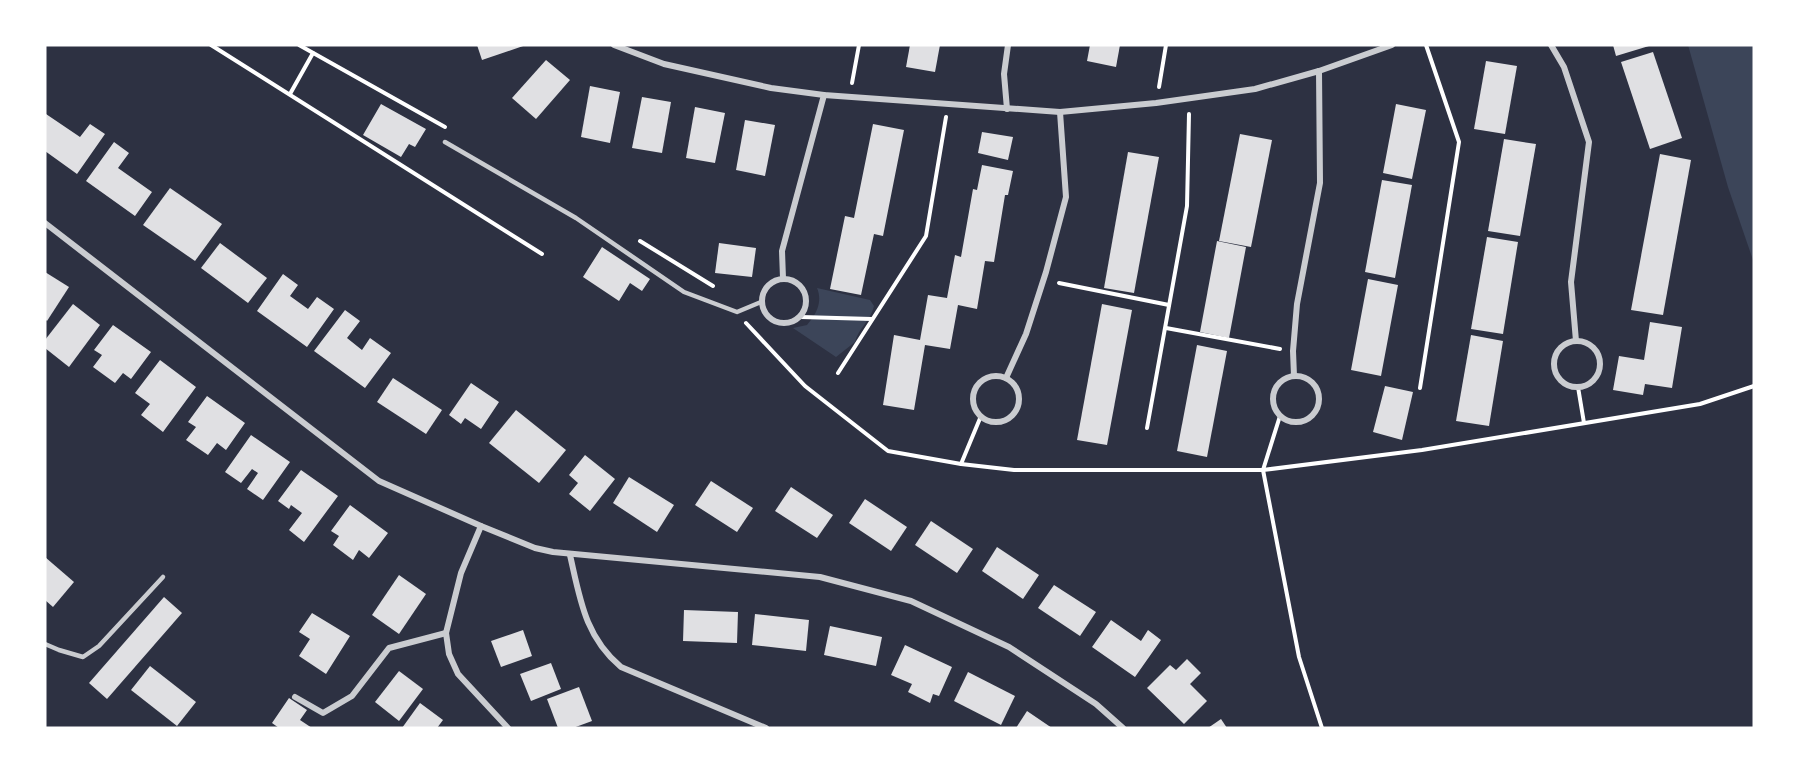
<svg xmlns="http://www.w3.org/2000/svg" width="1799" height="773" viewBox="0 0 1799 773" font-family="'Noto Sans',sans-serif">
  <rect width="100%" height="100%" fill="#2d3142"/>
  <!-- green -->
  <g fill="#3c4559">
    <polygon points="1688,45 1754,45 1754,263 1728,187"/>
    <path d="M817,288L870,300L874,306C871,320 858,329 855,342L836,357L793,328L807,325C816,315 823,302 817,288Z"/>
  </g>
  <!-- building -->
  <g fill="#e0e0e3">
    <polygon points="477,45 526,45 482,60"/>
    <polygon points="910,45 940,45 935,72 906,67"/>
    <polygon points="1090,45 1120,45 1116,67 1087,61"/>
    <polygon points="1613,45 1649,45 1649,46 1616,56"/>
    <polygon points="1653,52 1682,138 1650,149 1621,62"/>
    <polygon points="546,60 570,80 536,119 512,98"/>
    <polygon points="1486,61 1517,66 1505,134 1474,129"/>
    <polygon points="590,86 620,92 610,143 581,137"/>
    <polygon points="642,97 671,102 662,153 632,148"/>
    <polygon points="381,104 426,129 415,147 409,144 401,157 363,135"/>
    <polygon points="1396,104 1426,110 1412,179 1383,173"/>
    <polygon points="695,107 725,113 715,163 686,158"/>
    <polygon points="46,114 80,137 90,124 105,134 77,174 45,151"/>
    <polygon points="745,120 775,125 765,176 736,170"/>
    <polygon points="873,124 904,130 883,236 874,234 861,295 830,289 845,216 854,218"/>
    <polygon points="982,132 1013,137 1008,160 978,153"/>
    <polygon points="1240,134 1272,140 1251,247 1219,241"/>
    <polygon points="1504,139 1536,144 1520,236 1488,231"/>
    <polygon points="114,142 129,153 118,168 152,192 135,216 86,181"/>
    <polygon points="1128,152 1159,157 1134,293 1104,288"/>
    <polygon points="1660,154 1691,160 1663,315 1631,310"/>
    <polygon points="982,165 1013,171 1008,195 1005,195 994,262 985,261 977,309 958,305 950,349 925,345 914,410 883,405 894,335 920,340 928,295 947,298 955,255 961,257 973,189 977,190"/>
    <polygon points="1382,180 1412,185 1395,278 1365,272"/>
    <polygon points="170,188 222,224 195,261 143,225"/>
    <polygon points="1487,237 1518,242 1503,334 1471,329"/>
    <polygon points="1217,241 1246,247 1229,338 1200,332"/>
    <polygon points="220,243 267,278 248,303 201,268"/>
    <polygon points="719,243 756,248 752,277 715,273"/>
    <polygon points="602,247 650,279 642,291 630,283 619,301 583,277"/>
    <polygon points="45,272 69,287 47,321 45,319"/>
    <polygon points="283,274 298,285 290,296 308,309 317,297 334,309 307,347 257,311"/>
    <polygon points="1368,279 1398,285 1381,376 1351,370"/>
    <polygon points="73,304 100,325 69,367 45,348 45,340"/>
    <polygon points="1102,304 1132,310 1107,445 1077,440"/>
    <polygon points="345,310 360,321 347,338 362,350 370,338 391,353 365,388 314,351"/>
    <polygon points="1650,322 1682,327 1672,388 1645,384 1643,395 1613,390 1619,356 1644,360"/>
    <polygon points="113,325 151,352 131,379 123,373 115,383 93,367 102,355 94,350"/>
    <polygon points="1471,335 1503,341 1489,426 1456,421"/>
    <polygon points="1197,345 1227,351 1207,457 1177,451"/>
    <polygon points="160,360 196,387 163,432 141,415 150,404 135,393"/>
    <polygon points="393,378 442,410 426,434 377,402"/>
    <polygon points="471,383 499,402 481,429 465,418 461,424 449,415"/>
    <polygon points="1385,386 1413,392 1402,440 1373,432"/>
    <polygon points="207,396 245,423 226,450 217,443 208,455 186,440 196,427 188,422"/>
    <polygon points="516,410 566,450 539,483 489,443"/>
    <polygon points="251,435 290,462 263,500 247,489 258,473 252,469 241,483 225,472"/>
    <polygon points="585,455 615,479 590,511 569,494 578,483 569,475"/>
    <polygon points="301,470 338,496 304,542 289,530 302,513 291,505 289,509 278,501"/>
    <polygon points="629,477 674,505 657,532 613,503"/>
    <polygon points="711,481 753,508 737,532 695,505"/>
    <polygon points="791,487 833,515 817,538 775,511"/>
    <polygon points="865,499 907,527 891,551 849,523"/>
    <polygon points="350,505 388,533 369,558 359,550 353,560 333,545 339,536 331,531"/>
    <polygon points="931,521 973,549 957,573 915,545"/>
    <polygon points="997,547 1039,575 1023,599 982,571"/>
    <polygon points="45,557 74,582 53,607 45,600"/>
    <polygon points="399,575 426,594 399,634 372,615"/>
    <polygon points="1054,585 1096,612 1080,636 1038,608"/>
    <polygon points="164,597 182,613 107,699 89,683"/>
    <polygon points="684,610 738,612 737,643 683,641"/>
    <polygon points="312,613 350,636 326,674 299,656 310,639 299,632"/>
    <polygon points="755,614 809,620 806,651 752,645"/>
    <polygon points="1111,620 1141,641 1148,630 1161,640 1135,677 1092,647"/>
    <polygon points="830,626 882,637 876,666 824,655"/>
    <polygon points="523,630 532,656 501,667 491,641"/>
    <polygon points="905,645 952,667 939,696 933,694 930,703 908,692 912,684 891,675"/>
    <polygon points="1187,659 1201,673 1190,684 1207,701 1184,724 1147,688 1170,665 1176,670"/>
    <polygon points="551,663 561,689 531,701 520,674"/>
    <polygon points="150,666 196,702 177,726 131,690"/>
    <polygon points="399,671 423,689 399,721 375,702"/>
    <polygon points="968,672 1015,696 1001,725 954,701"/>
    <polygon points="579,687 592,721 573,728 558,728 547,699"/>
    <polygon points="289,698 307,710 300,720 312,728 279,728 272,723"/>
    <polygon points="420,703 443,720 437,728 402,728"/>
    <polygon points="1027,711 1052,728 1016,728"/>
    <polygon points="1221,719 1227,728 1208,728"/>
  </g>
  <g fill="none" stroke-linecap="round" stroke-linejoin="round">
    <!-- path -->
    <g stroke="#fff" stroke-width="4">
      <polyline points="211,45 542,254"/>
      <polyline points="299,45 445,127"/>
      <polyline points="852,83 859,45"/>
      <polyline points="1159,87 1166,45"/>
      <polyline points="290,94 313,53"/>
      <polyline points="640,241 713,286"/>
      <polyline points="1059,283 1169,305"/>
      <polyline points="801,317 872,319"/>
      <polyline points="746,323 805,386 888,451 961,464 1014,470 1263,470 1422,450 1700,404 1754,386"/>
      <polyline points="1166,328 1280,349"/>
      <polyline points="838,373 926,236 946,117"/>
      <polyline points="1578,387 1584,423"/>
      <polyline points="1420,388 1459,142 1426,45"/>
      <polyline points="1280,416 1263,470 1299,657 1322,728"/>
      <polyline points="1147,428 1187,206 1189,114"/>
      <polyline points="961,464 981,416"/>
    </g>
    <!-- service -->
    <g stroke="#caccd0" stroke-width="4.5">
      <polyline points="445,142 576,218 684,292 737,312 761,302"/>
      <polyline points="45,644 59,650 83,657 99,646 163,577"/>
    </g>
    <!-- minor -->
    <g stroke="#caccd0" stroke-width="6">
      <polyline points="614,45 664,64 771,88 824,95 1060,112 1156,103 1255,89 1319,71 1392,45"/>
      <polyline points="1551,45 1564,67 1589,142 1571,282 1576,341"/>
      <polyline points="1007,109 1004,74 1008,45"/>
      <polyline points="45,223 379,481 481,526 535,548 553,552 820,577 911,601 1009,647 1096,704 1123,728"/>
      <polyline points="783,278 782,251 824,95"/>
      <circle cx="784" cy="301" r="22"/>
      <circle cx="1577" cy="364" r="23"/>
      <polyline points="1294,376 1293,351 1297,304 1320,183 1319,71"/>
      <circle cx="996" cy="399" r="23"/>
      <circle cx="1296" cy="399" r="23"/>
      <polyline points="1006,378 1026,334 1046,272 1066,197 1060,112"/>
      <polyline points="481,526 461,573 446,633 449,654 458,674 508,728"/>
      <path d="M570,555C580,599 585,637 621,667L766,728"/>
      <polyline points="295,697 323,713 352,696 389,648 446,633"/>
    </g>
  </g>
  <!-- border -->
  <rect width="1799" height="773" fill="none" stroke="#ffffff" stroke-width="93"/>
</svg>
